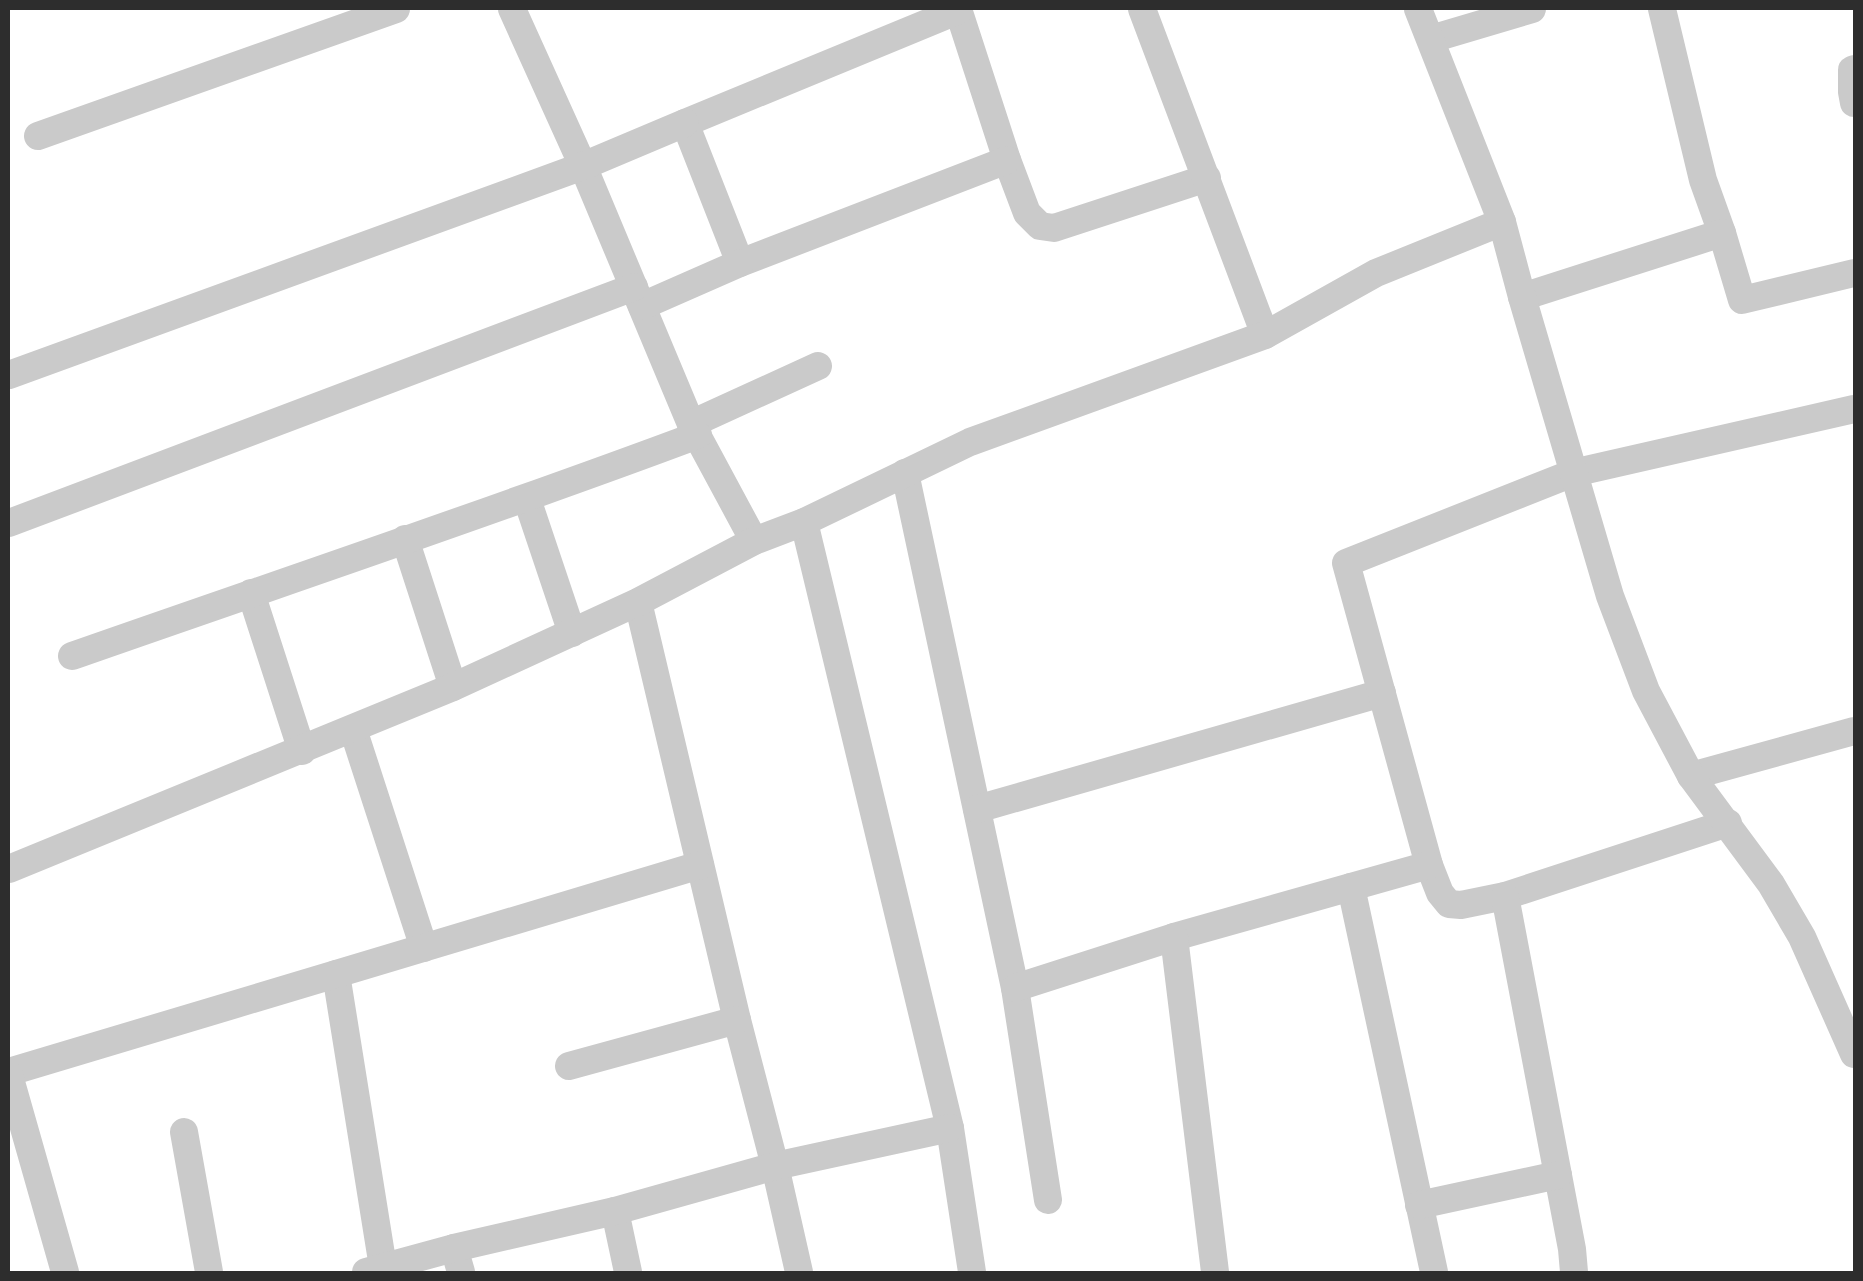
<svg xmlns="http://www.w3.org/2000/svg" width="1863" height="1281" viewBox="0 0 1863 1281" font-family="'Exo 2',sans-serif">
  <rect width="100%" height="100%" fill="#fff"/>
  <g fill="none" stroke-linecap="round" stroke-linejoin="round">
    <!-- minor -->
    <g stroke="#cacaca" stroke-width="28">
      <polyline points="512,9 583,166 691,424 754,541"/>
      <polyline points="958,9 1007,160 1027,213 1040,226 1054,228 1207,178"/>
      <polyline points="1142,9 1265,335"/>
      <polyline points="1662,9 1703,180 1722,233"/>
      <polyline points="959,10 685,123 740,263 1007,160"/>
      <polyline points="1431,39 1532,9"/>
      <polyline points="1854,69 1852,70 1852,92 1854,103"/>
      <polyline points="38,136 396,9"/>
      <polyline points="1522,297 1722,233 1742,300 1854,273"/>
      <polyline points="642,306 740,263"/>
      <polyline points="9,375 583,166 685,123"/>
      <polyline points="691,424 818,366"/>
      <polyline points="905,473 1015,988 1048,1200"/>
      <polyline points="527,499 572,633"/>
      <polyline points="804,522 950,1128 972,1272"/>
      <polyline points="9,523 634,287"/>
      <polyline points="405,539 453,687"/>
      <polyline points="251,593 302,751"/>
      <polyline points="638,602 737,1020 775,1166 799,1272"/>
      <path d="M72,656C280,583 490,513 698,435"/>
      <polyline points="353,729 424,948"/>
      <polyline points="1691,776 1854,731"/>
      <polyline points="977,809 1382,693"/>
      <polyline points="1728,823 1505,896 1461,905 1449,904 1440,893 1429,865 1346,563 1573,473 1854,409"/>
      <polyline points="9,869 453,687 638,602 754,541 804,522 970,442 1265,335 1376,273 1502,222"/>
      <polyline points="1351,887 1434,1272"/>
      <polyline points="1505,896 1572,1249 1574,1272"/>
      <polyline points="1174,937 1429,865"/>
      <polyline points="336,974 383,1267"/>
      <polyline points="1015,988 1174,937 1215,1272"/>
      <polyline points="569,1066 737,1020"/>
      <polyline points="9,1072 700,865"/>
      <polyline points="9,1075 65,1272"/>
      <polyline points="184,1132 209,1272"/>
      <polyline points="1419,1205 1558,1175"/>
      <polyline points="615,1211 628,1272"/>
      <polyline points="454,1248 461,1272"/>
      <polyline points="366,1272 454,1248 615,1211 775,1166 950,1128"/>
    </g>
    <!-- tertiary -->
    <polyline stroke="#cacaca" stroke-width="28" points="1418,9 1502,222 1522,297 1610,596 1646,691 1691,776 1771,884 1802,937 1854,1054"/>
  </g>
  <!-- border -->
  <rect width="1863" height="1281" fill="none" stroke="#2d2d2d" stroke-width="20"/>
</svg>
